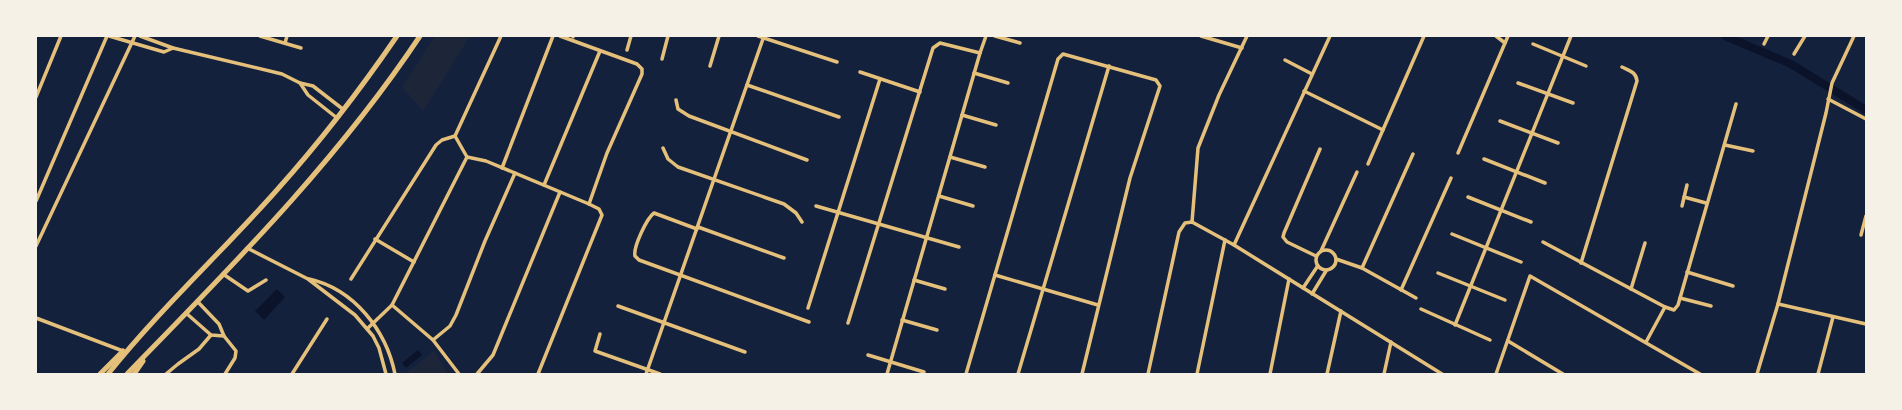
<svg xmlns="http://www.w3.org/2000/svg" width="1902" height="410" viewBox="0 0 1902 410" font-family="Karla,sans-serif">
  <rect width="100%" height="100%" fill="#14213d"/>
  <!-- green -->
  <g fill="#1d2539">
    <polygon points="435,36 470,36 423,111 402,87"/>
    <polygon points="434,351 448,374 405,374"/>
  </g>
  <!-- water -->
  <g fill="#0b132b">
    <polygon points="277,289 285,297 264,320 255,311"/>
    <polygon points="418,350 422,355 406,368 402,363"/>
  </g>
  <g fill="none" stroke-linecap="round" stroke-linejoin="round">
    <!-- canal -->
    <polyline stroke="#0b132b" stroke-width="8" points="1725,36 1791,64 1866,110"/>
    <!-- minor -->
    <g stroke="#e5c07b" stroke-width="3.5">
      <polyline points="109,36 164,52 173,48"/>
      <polyline points="140,36 173,48 282,74 300,83 313,86 344,110"/>
      <polyline points="260,36 301,48"/>
      <polyline points="501,36 455,136 467,157 486,161 589,204 599,209 602,215 538,374"/>
      <polyline points="560,36 637,64 642,69 642,74 607,153 589,204"/>
      <polyline points="758,36 837,62"/>
      <polyline points="995,36 1020,43"/>
      <polyline points="1201,36 1242,48"/>
      <polyline points="1496,36 1505,43"/>
      <polyline points="573,37 573,36"/>
      <polyline points="285,43 287,36"/>
      <polyline points="1533,44 1586,66"/>
      <polyline points="1764,44 1768,36"/>
      <polyline points="627,50 631,36"/>
      <polyline points="1794,54 1805,36"/>
      <polyline points="662,59 668,36"/>
      <polyline points="1285,60 1312,74"/>
      <polyline points="710,66 719,36"/>
      <polyline points="860,72 920,92"/>
      <polyline points="974,73 1008,83"/>
      <polyline points="300,83 308,95 337,118"/>
      <polyline points="1518,83 1573,103"/>
      <polyline points="747,85 839,117"/>
      <polyline points="1304,91 1383,130"/>
      <polyline points="36,97 61,36"/>
      <polyline points="1828,99 1866,119"/>
      <polyline points="676,100 678,109 689,116 807,160"/>
      <polyline points="962,115 996,125"/>
      <polyline points="1500,121 1558,143"/>
      <polyline points="1725,145 1753,151"/>
      <polyline points="663,148 668,159 678,167 784,204 796,213 802,222"/>
      <polyline points="1458,153 1508,36"/>
      <polyline points="950,157 985,167"/>
      <polyline points="1484,159 1545,183"/>
      <polyline points="1368,164 1424,36"/>
      <polyline points="502,168 553,36"/>
      <polyline points="544,185 600,51"/>
      <polyline points="939,196 973,206"/>
      <polyline points="1468,197 1531,222"/>
      <polyline points="1684,197 1706,203"/>
      <polyline points="36,201 107,36"/>
      <polyline points="816,206 959,247"/>
      <polyline points="1682,206 1687,185"/>
      <polyline points="1192,222 1234,245 1442,374"/>
      <polyline points="1192,222 1198,148 1219,95 1247,36"/>
      <polyline points="698,227 784,258"/>
      <path d="M697,229L654,213C647,218 633,247 635,256L639,260L809,322"/>
      <polyline points="1452,234 1521,262"/>
      <polyline points="1861,235 1866,216"/>
      <polyline points="375,239 414,262"/>
      <polyline points="1543,242 1665,307 1674,310 1678,305 1736,104"/>
      <polyline points="1234,245 1330,36"/>
      <polyline points="36,246 135,36"/>
      <polyline points="247,248 308,279 355,315 373,336 379,348 386,374"/>
      <circle cx="1326" cy="260" r="10"/>
      <polyline points="1321,251 1357,172"/>
      <polyline points="1316,256 1287,242 1283,237 1284,233 1320,149"/>
      <polyline points="1336,259 1362,268 1416,298"/>
      <path d="M1581,263L1637,81C1636,72 1630,71 1622,67"/>
      <polyline points="1362,268 1413,154"/>
      <polyline points="1687,272 1733,286"/>
      <polyline points="1438,273 1505,300"/>
      <polyline points="223,274 248,291 266,280"/>
      <polyline points="995,275 1098,305"/>
      <path d="M309,279C354,289 386,330 395,374"/>
      <polyline points="351,279 436,145 442,140 455,136"/>
      <polyline points="914,280 945,289"/>
      <polyline points="1303,288 1317,267"/>
      <polyline points="1631,289 1645,243"/>
      <polyline points="1401,290 1451,178"/>
      <polyline points="1312,294 1326,271"/>
      <polyline points="1680,298 1711,306"/>
      <polyline points="197,301 219,324 224,336 236,351 235,358 225,374"/>
      <polyline points="1778,304 1866,324"/>
      <polyline points="392,305 433,340 459,374"/>
      <polyline points="618,306 745,352"/>
      <polyline points="808,308 880,79"/>
      <polyline points="1421,309 1490,340"/>
      <polyline points="186,313 211,335 224,336"/>
      <polyline points="36,318 123,351"/>
      <polyline points="902,320 937,330"/>
      <polyline points="848,323 933,48 940,43 980,53 986,36"/>
      <polyline points="1455,325 1571,36"/>
      <polyline points="368,328 392,305 467,157"/>
      <polyline points="600,334 595,351 660,374"/>
      <polyline points="433,340 450,326 456,315 485,241 515,173"/>
      <polyline points="1508,341 1563,374"/>
      <polyline points="1646,342 1665,307"/>
      <polyline points="868,355 924,372"/>
      <polyline points="166,374 178,364 199,349 211,335"/>
      <polyline points="292,374 327,319"/>
      <polyline points="477,374 493,355 560,192"/>
      <polyline points="646,374 764,36"/>
      <polyline points="887,374 980,53"/>
      <polyline points="966,374 1058,59 1063,54 1156,80 1160,86 1130,178 1082,374"/>
      <polyline points="1018,374 1109,66"/>
      <polyline points="1148,374 1179,232 1185,223 1192,222"/>
      <polyline points="1197,374 1225,240"/>
      <polyline points="1270,374 1289,279"/>
      <polyline points="1327,374 1341,311"/>
      <polyline points="1384,374 1391,342"/>
      <polyline points="1496,374 1530,276 1700,374"/>
      <polyline points="1757,374 1778,304 1826,113 1832,83 1854,36"/>
      <polyline points="1818,374 1833,317"/>
    </g>
    <!-- primary -->
    <g stroke="#e5c07b" stroke-width="5">
      <polyline points="100,374 123,351"/>
      <path d="M108,374C160,309 221,253 276,191C320,142 360,90 397,36"/>
      <path d="M127,374C231,267 337,161 420,36"/>
      <polyline points="134,374 143,361"/>
    </g>
  </g>
  <!-- border -->
  <rect width="1902" height="410" fill="none" stroke="#f6f1e7" stroke-width="74"/>
</svg>
